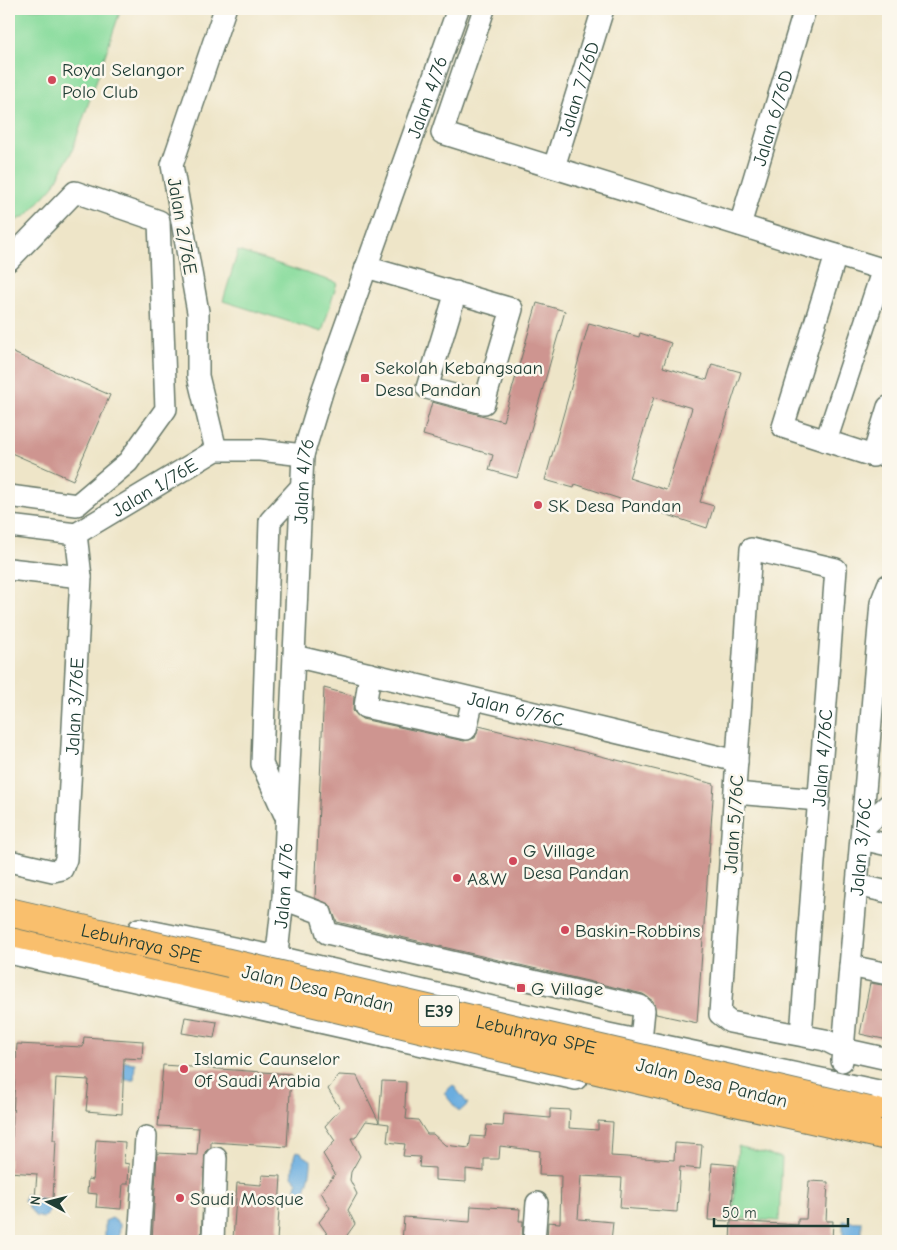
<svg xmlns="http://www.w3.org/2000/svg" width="897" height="1250" viewBox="0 0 897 1250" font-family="'Comic Neue',sans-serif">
  <rect width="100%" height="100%" fill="#fbf7ec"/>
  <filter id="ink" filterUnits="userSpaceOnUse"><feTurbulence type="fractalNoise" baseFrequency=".02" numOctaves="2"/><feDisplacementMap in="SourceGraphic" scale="10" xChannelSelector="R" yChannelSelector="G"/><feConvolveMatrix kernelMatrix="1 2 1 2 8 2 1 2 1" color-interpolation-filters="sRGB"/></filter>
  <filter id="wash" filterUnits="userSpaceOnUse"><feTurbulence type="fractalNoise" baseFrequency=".0096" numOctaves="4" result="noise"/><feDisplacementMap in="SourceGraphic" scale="20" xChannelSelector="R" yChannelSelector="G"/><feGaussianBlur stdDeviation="1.12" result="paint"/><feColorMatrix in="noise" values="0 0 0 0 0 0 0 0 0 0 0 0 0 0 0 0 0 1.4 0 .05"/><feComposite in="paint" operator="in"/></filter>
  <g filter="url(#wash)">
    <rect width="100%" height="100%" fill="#eee5c8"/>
    <!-- green -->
    <g fill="#89dc9d" stroke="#548c68">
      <polygon points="9,9 121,9 72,151 53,187 27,215 9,224"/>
      <polygon points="238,251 337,283 322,332 223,301"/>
      <polygon points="738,1146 782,1158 779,1221 733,1218"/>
    </g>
    <!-- water -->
    <g fill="#6aaddf" stroke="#44758a">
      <polygon points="117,1061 135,1063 134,1080 125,1080 123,1072"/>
      <polygon points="453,1085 468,1104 459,1112 444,1093"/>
      <path d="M296,1151L301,1152L303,1156L311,1160C312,1169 307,1190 301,1197L295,1193L297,1182L292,1176C294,1167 292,1159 296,1151Z"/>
      <polygon points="26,1194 46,1201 50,1206 49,1213 44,1218 35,1216 24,1200"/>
      <polygon points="112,1218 120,1224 119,1241 105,1241 105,1221"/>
      <polygon points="843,1221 862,1222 861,1241 843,1241"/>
    </g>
    <g id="blocks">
      <!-- building -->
      <g fill="#ce9590" fill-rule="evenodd">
        <polygon points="537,303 565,311 517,478 489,470 493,455 423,435 432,402 503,421"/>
        <path d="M589,323L639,337L640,333L671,343L663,367L707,380L712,364L741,372L700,502L714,506L707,528L575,484L574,488L545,480ZM654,397L692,408L666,490L629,478Z"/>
        <polygon points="9,351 110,395 73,480 9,452"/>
        <polygon points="324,688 354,696 353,711 362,719 464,741 475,738 479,726 714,784 697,1023 656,1014 653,1001 643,994 337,922 330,905 315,898"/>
        <polygon points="870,983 888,986 888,1040 860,1034"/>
        <polygon points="185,1017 217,1022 214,1038 182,1033"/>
        <polygon points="84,1037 143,1041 142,1059 124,1058 122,1114 86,1111 89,1080 56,1078 53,1140 56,1140 53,1199 35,1198 37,1174 9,1172 9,1137 12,1137 15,1075 9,1074 9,1061 16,1061 17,1044 83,1047"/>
        <polygon points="163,1065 291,1074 287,1147 211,1142 211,1147 205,1152 201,1241 152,1241 157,1153 197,1155 199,1128 158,1126"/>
        <polygon points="339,1075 357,1076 379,1122 382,1081 406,1082 405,1107 407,1110 406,1119 418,1120 427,1134 433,1134 445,1145 469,1148 471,1136 485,1137 487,1125 503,1126 504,1114 550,1118 550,1109 570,1110 569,1128 598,1130 598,1121 613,1122 611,1156 674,1160 675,1143 702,1145 700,1169 680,1167 677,1212 620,1208 622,1178 581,1176 578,1219 613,1222 611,1241 547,1241 548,1222 560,1223 561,1176 539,1175 540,1151 500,1146 499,1159 484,1159 484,1171 466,1169 466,1182 435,1180 435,1168 419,1167 420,1157 403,1156 405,1144 387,1142 389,1124 366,1121 355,1138 351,1138 360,1156 351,1172 350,1180 357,1194 348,1210 355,1224 343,1241 332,1241 319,1222 330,1208 321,1192 335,1174 323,1154 335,1141 325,1126 340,1109 328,1089"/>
        <polygon points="96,1140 125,1142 124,1163 129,1164 128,1184 123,1184 121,1209 96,1207 97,1194 87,1193 88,1179 93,1180"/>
        <polygon points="712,1163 735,1165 731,1221 708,1220"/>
        <polygon points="262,1175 281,1176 277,1241 233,1239 237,1183 261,1185"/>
        <polygon points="809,1181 828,1182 826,1221 833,1221 832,1241 730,1241 731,1221 798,1225 798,1219 806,1219"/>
        <polygon points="471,1206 520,1209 519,1221 523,1221 522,1241 402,1241 404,1217 470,1222"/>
      </g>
    </g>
  </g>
  <g filter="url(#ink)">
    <use href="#blocks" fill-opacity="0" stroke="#677868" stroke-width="1"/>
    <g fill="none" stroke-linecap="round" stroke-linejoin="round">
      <defs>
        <g id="minor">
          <polyline points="484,9 442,133 888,271"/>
          <path id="s1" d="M554,167L603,9"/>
          <path id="s2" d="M740,225L805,9"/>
          <polyline points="836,255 783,427 873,456 888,407"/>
          <polyline points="9,260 75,192 159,221 166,409 128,462 77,505 9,496"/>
          <polyline points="366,267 512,309 484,403 427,388 456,292"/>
          <polyline points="826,441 883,269"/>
          <polyline points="216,450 198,376 198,312 172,165 225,9"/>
          <path id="s3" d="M9,526L76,534L216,450H260L303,455"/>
          <polyline points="9,569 81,577"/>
          <path id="s4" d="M294,656L737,761"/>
          <polyline points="370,674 365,707 466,729 473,699"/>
          <polyline points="735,793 819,800"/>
          <polyline points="284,813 262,764 270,521 302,486"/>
          <polyline points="863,828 888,805"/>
          <polyline points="862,839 888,845"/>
          <path id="s5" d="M9,861L53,871L62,869L66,859L81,577L76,534"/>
          <polyline points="857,885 888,892"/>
          <polyline points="283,899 321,913 327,933 640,1006 644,1010 641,1040"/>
          <polyline points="139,929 278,957 608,1034 888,1093"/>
          <polyline points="9,953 576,1079"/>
          <polyline points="850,966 888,974"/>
          <path id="s6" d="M273,989L283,899L303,455L323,389L458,9"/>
          <polyline points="338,1020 385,1037"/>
          <path id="s7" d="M801,1035L836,569L751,549L720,1014L730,1022L825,1040L843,1049L888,1059"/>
          <path id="s8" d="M842,1061L881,603L888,585"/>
          <polyline points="139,1241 146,1137"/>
          <polyline points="213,1241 216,1158"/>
          <polyline points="534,1241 537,1203"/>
        </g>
        <g id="highway">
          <polyline points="9,932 239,985"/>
          <polyline points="869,1111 888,1116"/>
        </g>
      </defs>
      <!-- minor casing -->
      <use href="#minor" stroke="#677868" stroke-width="24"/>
      <!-- highway casing -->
      <use href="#highway" stroke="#677868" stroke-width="30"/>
      <!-- minor -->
      <use href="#minor" stroke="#fff" stroke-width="21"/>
      <!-- highway -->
      <use href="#highway" stroke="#f9bf6d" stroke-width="28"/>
      <defs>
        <g id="highway-bridge">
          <path id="s9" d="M9,912L869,1111"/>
          <polyline points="239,985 681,1090 888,1136"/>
        </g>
      </defs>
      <!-- highway-bridge casing -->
      <use href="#highway-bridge" stroke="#677868" stroke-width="30" stroke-linecap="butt"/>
      <!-- highway-bridge -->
      <use href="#highway-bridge" stroke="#f9bf6d" stroke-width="28"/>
    </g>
  </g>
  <!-- markers -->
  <g fill="#d1495b" stroke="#fbf7ec" stroke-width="2">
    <circle cx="52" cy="80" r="5"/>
    <rect x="360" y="373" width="10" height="10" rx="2.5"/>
    <circle cx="538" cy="505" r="5"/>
    <circle cx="513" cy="861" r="5"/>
    <circle cx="457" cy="878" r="5"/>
    <circle cx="565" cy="930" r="5"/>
    <rect x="516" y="983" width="10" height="10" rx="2.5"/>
    <circle cx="184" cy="1069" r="5"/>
    <circle cx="180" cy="1198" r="5"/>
  </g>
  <g text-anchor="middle" stroke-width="5" stroke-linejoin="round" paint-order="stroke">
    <!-- shield labels -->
    <rect fill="#fbf7ec" stroke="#61756b" stroke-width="1" x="419" y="995.5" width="40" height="31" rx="4"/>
    <g font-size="18" font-weight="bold" fill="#1f3d34">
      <text x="439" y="1017">E39</text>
    </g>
    <!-- poi labels -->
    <g font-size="19" fill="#1f3d34" stroke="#fbf7ec" text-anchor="start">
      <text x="62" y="76">Royal Selangor<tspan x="62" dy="22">Polo Club</tspan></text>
      <text x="375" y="374">Sekolah Kebangsaan<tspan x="375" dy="22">Desa Pandan</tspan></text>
      <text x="548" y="512">SK Desa Pandan</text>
      <text x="523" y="857">G Village<tspan x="523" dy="22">Desa Pandan</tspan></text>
      <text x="467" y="885">A&amp;W</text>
      <text x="575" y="937">Baskin-Robbins</text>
      <text x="531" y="995">G Village</text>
      <text x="194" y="1065">Islamic Caunselor<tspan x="194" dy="22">Of Saudi Arabia</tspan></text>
      <text x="190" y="1205">Saudi Mosque</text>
    </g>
    <!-- street labels -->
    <g font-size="19" fill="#1f3d34" stroke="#fbf7ec">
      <text dy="7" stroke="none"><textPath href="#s1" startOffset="82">Jalan 7/76D</textPath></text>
      <text dy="7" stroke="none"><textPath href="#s6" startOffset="914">Jalan 4/76</textPath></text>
      <text dy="7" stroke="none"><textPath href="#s2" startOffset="112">Jalan 6/76D</textPath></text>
      <text transform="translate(183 226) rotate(80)" y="7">Jalan 2/76E</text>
      <text dy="7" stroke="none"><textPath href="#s6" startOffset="509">Jalan 4/76</textPath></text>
      <text dy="7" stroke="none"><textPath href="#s3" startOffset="159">Jalan 1/76E</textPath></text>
      <text dy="7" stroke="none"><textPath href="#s5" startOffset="218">Jalan 3/76E</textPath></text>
      <text dy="7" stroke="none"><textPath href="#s4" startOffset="228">Jalan 6/76C</textPath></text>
      <text dy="7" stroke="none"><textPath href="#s7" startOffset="278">Jalan 4/76C</textPath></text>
      <text transform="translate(733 824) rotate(-86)" y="7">Jalan 5/76C</text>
      <text dy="7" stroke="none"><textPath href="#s8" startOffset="215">Jalan 3/76C</textPath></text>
      <text dy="7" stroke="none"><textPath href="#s6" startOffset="104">Jalan 4/76</textPath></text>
      <text dy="7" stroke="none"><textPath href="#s9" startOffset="136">Lebuhraya SPE</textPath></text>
      <text transform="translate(318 988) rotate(13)" y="7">Jalan Desa Pandan</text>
      <text dy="7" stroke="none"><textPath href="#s9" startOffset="541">Lebuhraya SPE</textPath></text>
      <text transform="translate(712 1082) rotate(14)" y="7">Jalan Desa Pandan</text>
    </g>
  </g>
  <!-- margin -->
  <rect width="897" height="1250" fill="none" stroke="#fbf7ec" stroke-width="30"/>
  <!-- north arrow -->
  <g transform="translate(48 1202) rotate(277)" stroke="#fbf7ec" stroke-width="4" paint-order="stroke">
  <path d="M0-4L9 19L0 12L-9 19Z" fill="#1f3d34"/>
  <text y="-8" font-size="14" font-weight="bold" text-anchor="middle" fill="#1f3d34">N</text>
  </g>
  <!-- scale -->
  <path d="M714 1218v8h134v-8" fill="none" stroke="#1f3d34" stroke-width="2.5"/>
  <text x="722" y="1218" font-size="15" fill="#1f3d34" stroke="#fbf7ec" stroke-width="4" paint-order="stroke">50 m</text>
</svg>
